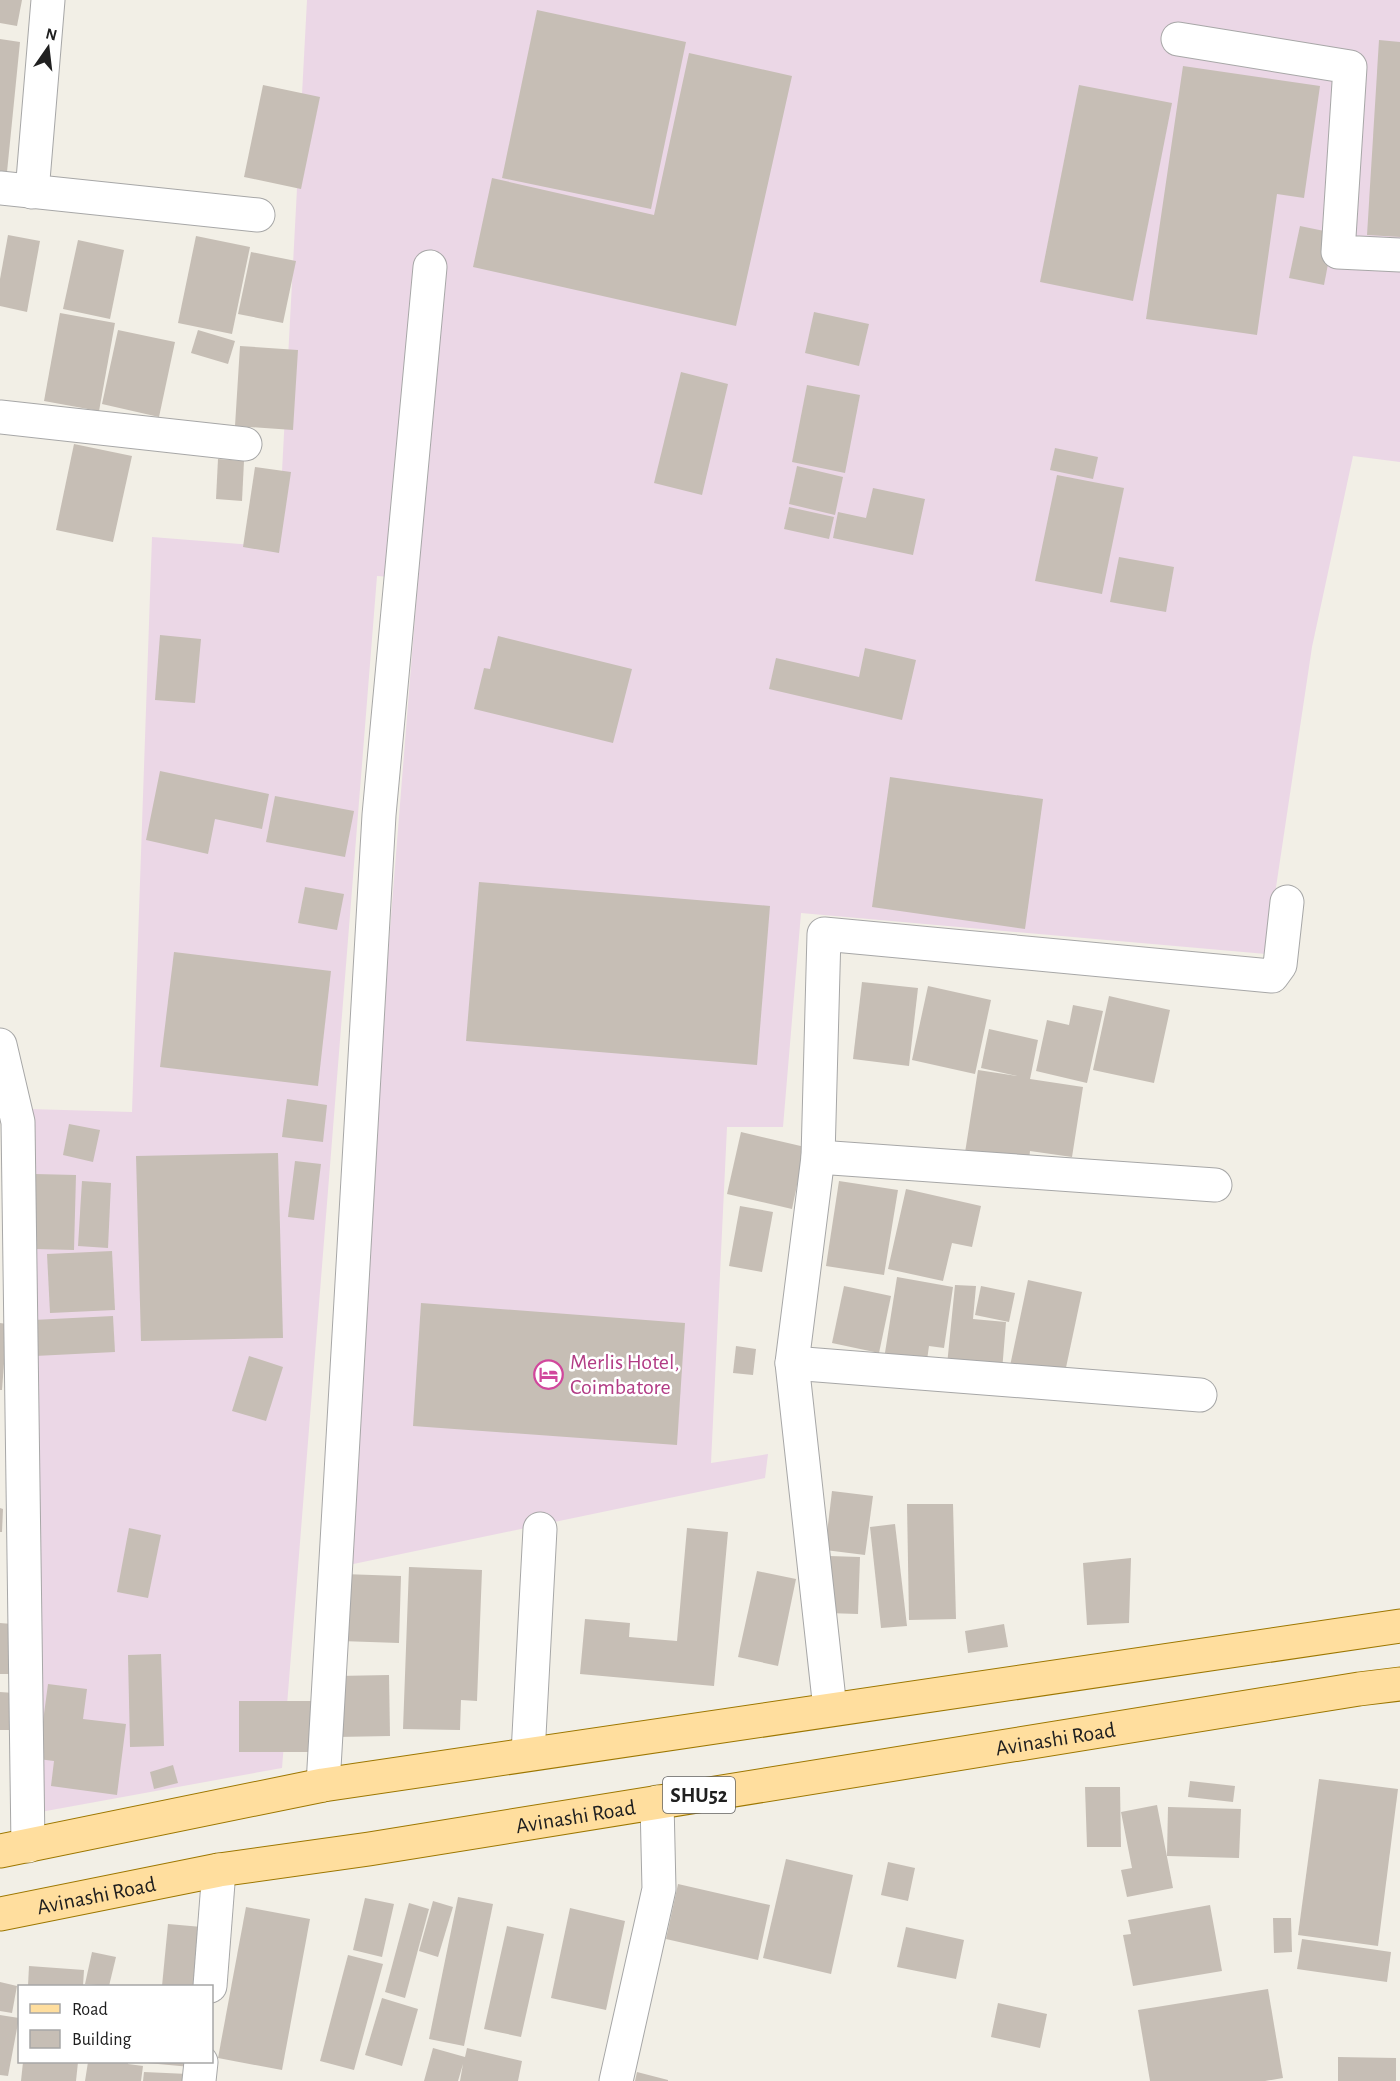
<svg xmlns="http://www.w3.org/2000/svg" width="1400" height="2081" viewBox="0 0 1400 2081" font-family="'Alegreya Sans',sans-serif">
  <rect width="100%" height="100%" fill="#f2efe6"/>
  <!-- industrial -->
  <polygon fill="#ebd7e6" points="307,0 1400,0 1400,462 1353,456 1312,647 1266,954 801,913 783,1127 727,1127 711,1463 768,1454 765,1478 339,1567 418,579 377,576 282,1768 35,1813 29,1109 132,1112 152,537 278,547"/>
  <!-- building -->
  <g fill="#c6beb5">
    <polygon points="0,0 22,0 17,26 0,23"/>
    <polygon points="537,10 686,42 651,209 502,178"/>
    <polygon points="0,39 20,42 7,172 0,171"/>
    <polygon points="1379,40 1400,42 1400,237 1367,235"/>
    <polygon points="689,53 792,76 736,326 473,267 492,178 654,215"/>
    <polygon points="1183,66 1320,86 1304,198 1277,194 1257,335 1146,319"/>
    <polygon points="263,85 320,97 301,189 244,177"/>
    <polygon points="1079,85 1172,103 1133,301 1040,282"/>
    <polygon points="1300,226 1334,233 1324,285 1289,278"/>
    <polygon points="8,235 40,241 27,312 0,306 0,279"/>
    <polygon points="196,236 250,247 232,334 178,323"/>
    <polygon points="78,240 124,250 110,319 63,309"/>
    <polygon points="251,252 296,261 283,323 238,314"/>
    <polygon points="814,312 869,324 859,366 805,353"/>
    <polygon points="60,313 115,323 99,411 44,401"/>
    <polygon points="118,330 175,342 159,417 102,404"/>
    <polygon points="198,330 235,341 228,364 191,353"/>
    <polygon points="240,346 298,350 293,430 235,426"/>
    <polygon points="681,372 728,384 702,495 654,483"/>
    <polygon points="807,385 860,395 845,473 792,462"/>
    <polygon points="74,444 132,456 113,542 56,530"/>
    <polygon points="1055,448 1098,457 1093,479 1050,470"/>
    <polygon points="218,459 244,461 242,501 216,499"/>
    <polygon points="797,466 843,477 835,515 789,504"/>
    <polygon points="255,467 291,472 279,553 243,547"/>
    <polygon points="1057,475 1124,488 1102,594 1035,581"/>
    <polygon points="873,488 925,499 913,555 833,538 838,512 866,518"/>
    <polygon points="789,507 834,517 829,539 784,529"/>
    <polygon points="1119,557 1174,567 1166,612 1110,602"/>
    <polygon points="160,635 201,639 195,703 155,700"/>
    <polygon points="498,636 632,669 613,743 474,709 484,668 490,669"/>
    <polygon points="865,648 916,660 902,720 769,689 776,658 859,677"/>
    <polygon points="160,771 269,794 262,829 215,819 208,854 146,840"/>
    <polygon points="890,777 1043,799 1025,929 872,907"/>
    <polygon points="275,796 354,811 345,857 266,842"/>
    <polygon points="479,882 770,906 757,1065 466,1041"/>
    <polygon points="305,887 344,894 337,930 298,923"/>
    <polygon points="174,952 331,971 318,1086 160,1067"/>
    <polygon points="862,982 918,988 909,1066 853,1059"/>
    <polygon points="928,986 991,1000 975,1074 912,1060"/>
    <polygon points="1109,996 1170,1010 1154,1083 1093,1070"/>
    <polygon points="1073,1005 1103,1011 1087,1083 1036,1071 1047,1020 1069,1025"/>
    <polygon points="989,1029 1038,1040 1030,1079 1083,1087 1072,1157 1030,1151 1028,1168 964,1159 978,1070 1017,1076 981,1068"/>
    <polygon points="287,1099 327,1105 323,1142 282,1137"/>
    <polygon points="69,1124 100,1130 93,1162 63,1155"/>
    <polygon points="741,1132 805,1147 792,1209 727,1194"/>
    <polygon points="278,1153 283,1338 141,1341 136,1156"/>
    <polygon points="295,1161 321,1164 314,1220 288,1217"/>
    <polygon points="35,1174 76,1175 74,1250 34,1249"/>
    <polygon points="82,1181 111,1183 108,1248 78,1246"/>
    <polygon points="839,1181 898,1190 884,1275 826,1266"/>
    <polygon points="906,1189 981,1206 972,1247 952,1243 943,1281 888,1269"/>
    <polygon points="740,1206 773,1212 762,1272 729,1266"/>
    <polygon points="112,1251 115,1310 50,1313 47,1254"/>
    <polygon points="897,1277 953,1287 944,1348 929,1346 926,1367 884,1359"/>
    <polygon points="1028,1280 1082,1292 1064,1377 1010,1366"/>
    <polygon points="955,1285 976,1286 973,1319 1006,1322 1002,1371 947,1365"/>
    <polygon points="844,1286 891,1296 879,1353 832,1343"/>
    <polygon points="981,1286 1015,1293 1009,1322 975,1315"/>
    <polygon points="421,1303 685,1323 677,1445 413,1426"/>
    <polygon points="113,1316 115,1352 35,1356 33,1320"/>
    <polygon points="0,1323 7,1324 2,1390 0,1390"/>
    <polygon points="736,1346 756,1349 753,1375 733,1373"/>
    <polygon points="249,1356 283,1367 266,1421 232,1411"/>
    <polygon points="832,1491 873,1496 865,1555 825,1550"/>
    <polygon points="907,1504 953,1504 956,1619 909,1620"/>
    <polygon points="0,1508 3,1509 2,1532 0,1532"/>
    <polygon points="895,1524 907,1626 881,1628 870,1527"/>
    <polygon points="129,1528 161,1535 148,1598 117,1592"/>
    <polygon points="687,1528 728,1532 714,1686 580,1674 585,1619 630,1623 629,1637 677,1641"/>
    <polygon points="829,1556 860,1557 858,1614 827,1613"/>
    <polygon points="1131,1558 1129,1623 1087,1625 1083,1563"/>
    <polygon points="409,1567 482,1570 477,1701 461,1700 460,1730 403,1729"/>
    <polygon points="757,1571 796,1579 778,1666 738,1657"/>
    <polygon points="343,1574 401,1576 399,1643 341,1641"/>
    <polygon points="0,1623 12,1624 9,1674 0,1674"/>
    <polygon points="1004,1624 1008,1647 968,1653 965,1631"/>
    <polygon points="161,1654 164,1746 130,1747 128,1655"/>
    <polygon points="389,1675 390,1736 337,1737 337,1676"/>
    <polygon points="48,1684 87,1689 83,1719 126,1724 117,1795 51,1786 54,1761 38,1759"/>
    <polygon points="0,1692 14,1693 12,1730 0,1730"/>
    <rect x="239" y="1701" width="74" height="51"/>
    <polygon points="173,1765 178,1783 154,1789 150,1772"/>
    <polygon points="1319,1779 1398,1789 1378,1946 1298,1935"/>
    <polygon points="1190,1781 1235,1786 1233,1802 1188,1797"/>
    <polygon points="1085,1787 1120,1787 1121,1847 1087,1847"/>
    <polygon points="1157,1805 1173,1888 1127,1897 1121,1870 1132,1868 1121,1812"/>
    <polygon points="1168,1807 1241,1809 1239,1858 1167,1856"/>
    <polygon points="786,1859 853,1875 831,1974 763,1958"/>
    <polygon points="888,1862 915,1868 908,1901 881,1895"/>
    <polygon points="678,1884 770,1905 758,1960 666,1939"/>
    <polygon points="458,1897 493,1904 464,2046 429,2039"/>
    <polygon points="365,1898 394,1904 382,1957 353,1950"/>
    <polygon points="433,1901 453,1907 438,1957 419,1951"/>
    <polygon points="409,1903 429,1909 405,1998 385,1992"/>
    <polygon points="1210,1905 1222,1971 1133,1986 1123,1935 1131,1934 1128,1920"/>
    <polygon points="246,1907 310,1919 282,2070 218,2058"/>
    <polygon points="570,1908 625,1921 606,2010 551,1998"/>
    <polygon points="1273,1918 1291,1918 1292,1952 1274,1953"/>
    <polygon points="168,1924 202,1927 196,1986 162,1986"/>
    <polygon points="507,1926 544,1934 521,2037 484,2029"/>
    <polygon points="906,1927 964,1940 956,1979 897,1967"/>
    <polygon points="1302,1939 1391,1952 1387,1982 1297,1969"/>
    <polygon points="92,1952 116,1957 109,1986 85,1984"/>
    <polygon points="348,1955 383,1964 354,2070 320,2061"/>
    <polygon points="29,1966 84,1970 83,1986 28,1986"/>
    <polygon points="0,1982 17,1986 12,2013 0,2011"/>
    <polygon points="1268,1989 1283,2078 1265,2081 1150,2081 1138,2010"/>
    <polygon points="382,1998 418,2009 402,2066 365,2055"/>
    <polygon points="998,2003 1047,2014 1040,2048 991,2037"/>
    <polygon points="0,2015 19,2018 8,2076 0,2075"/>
    <polygon points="433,2048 465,2057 467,2048 522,2061 518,2081 460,2081 463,2064 458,2081 424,2081"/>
    <polygon points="1338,2057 1396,2058 1396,2081 1338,2081"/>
    <polygon points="23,2062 78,2062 76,2081 21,2081"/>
    <polygon points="88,2062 128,2062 128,2064 143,2066 141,2081 85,2081"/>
    <polygon points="147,2062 192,2062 191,2067 147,2063"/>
    <polygon points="144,2072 188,2074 188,2081 143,2081"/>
    <polygon points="637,2072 668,2080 668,2081 635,2081"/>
  </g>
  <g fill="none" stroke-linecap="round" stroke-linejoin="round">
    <defs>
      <g id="street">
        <polyline points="1178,39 1350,67 1338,252 1400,255"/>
        <polyline points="0,188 258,215"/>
        <polyline points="32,192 48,0"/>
        <polyline points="0,417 245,444"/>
        <polyline points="0,1045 18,1122 28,1846"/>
        <polyline points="818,1157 1215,1185"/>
        <polyline points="792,1363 1200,1395"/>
        <polyline points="830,1709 792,1363 818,1157 824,934 1272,976 1280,965 1287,902"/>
        <polyline points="528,1754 540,1529"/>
        <polyline points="323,1785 379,815 430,267"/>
        <polyline points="210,1986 219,1870"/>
        <polyline points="199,2081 201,2062"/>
        <polyline points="616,2081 659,1889 657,1802"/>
      </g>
      <g id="primary">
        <polyline points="0,1851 323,1785 1400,1626"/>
        <path id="s1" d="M0,1914L219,1870L369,1849L1359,1689L1400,1684"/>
      </g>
    </defs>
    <!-- street casing -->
    <use href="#street" stroke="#a7a7a7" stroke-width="35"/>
    <!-- primary casing -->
    <use href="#primary" stroke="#9d7700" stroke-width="35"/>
    <!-- street -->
    <use href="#street" stroke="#fff" stroke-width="33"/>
    <!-- primary -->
    <use href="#primary" stroke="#ffde9e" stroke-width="33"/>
  </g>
  <!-- icons -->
  <defs>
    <symbol id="hotel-ring" viewBox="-11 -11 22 22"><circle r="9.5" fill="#fff" stroke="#d1479c" stroke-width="1.5"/><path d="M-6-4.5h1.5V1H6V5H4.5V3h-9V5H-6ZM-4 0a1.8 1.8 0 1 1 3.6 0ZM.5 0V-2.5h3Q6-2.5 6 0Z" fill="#d1479c"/></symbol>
  </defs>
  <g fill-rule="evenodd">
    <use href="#hotel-ring" x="532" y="1358" width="33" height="33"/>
  </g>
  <g text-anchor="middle" stroke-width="5" stroke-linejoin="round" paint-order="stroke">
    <!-- shield labels -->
    <rect fill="#fff" stroke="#636363" stroke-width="1.5" x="663" y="1777" width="72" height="36" rx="4.5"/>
    <g font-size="21" font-weight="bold" fill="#202020">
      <text x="699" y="1802">SHU52</text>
    </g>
    <!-- hotel labels -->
    <g font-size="22" fill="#b23c85" stroke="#fff" text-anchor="start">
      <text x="570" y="1369">Merlis Hotel,<tspan x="570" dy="25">Coimbatore</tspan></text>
    </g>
    <!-- street labels -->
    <g font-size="22" fill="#202020" stroke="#fff">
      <text dy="8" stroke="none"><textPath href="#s1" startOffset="1070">Avinashi Road</textPath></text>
      <text dy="8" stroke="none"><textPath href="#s1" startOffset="584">Avinashi Road</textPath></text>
      <text dy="8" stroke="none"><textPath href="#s1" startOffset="98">Avinashi Road</textPath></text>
    </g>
  </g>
  <!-- legend -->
  <rect x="18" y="1985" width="195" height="78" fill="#ffffff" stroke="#a6a6a6" stroke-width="1.5"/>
  <rect x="30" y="2004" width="30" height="9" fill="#ffde9e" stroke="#a6a6a6" stroke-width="1.5"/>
  <text x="72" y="2015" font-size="18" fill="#202020">Road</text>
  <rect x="30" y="2030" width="30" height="18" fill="#c6beb5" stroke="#a6a6a6" stroke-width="1.5"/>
  <text x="72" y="2045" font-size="18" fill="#202020">Building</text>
  <!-- north arrow -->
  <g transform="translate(48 48) rotate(14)" stroke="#ffffff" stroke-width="4.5" paint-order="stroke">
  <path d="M0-4.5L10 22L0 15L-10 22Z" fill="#202020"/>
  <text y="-9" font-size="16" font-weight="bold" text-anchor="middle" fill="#202020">N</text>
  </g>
</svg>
